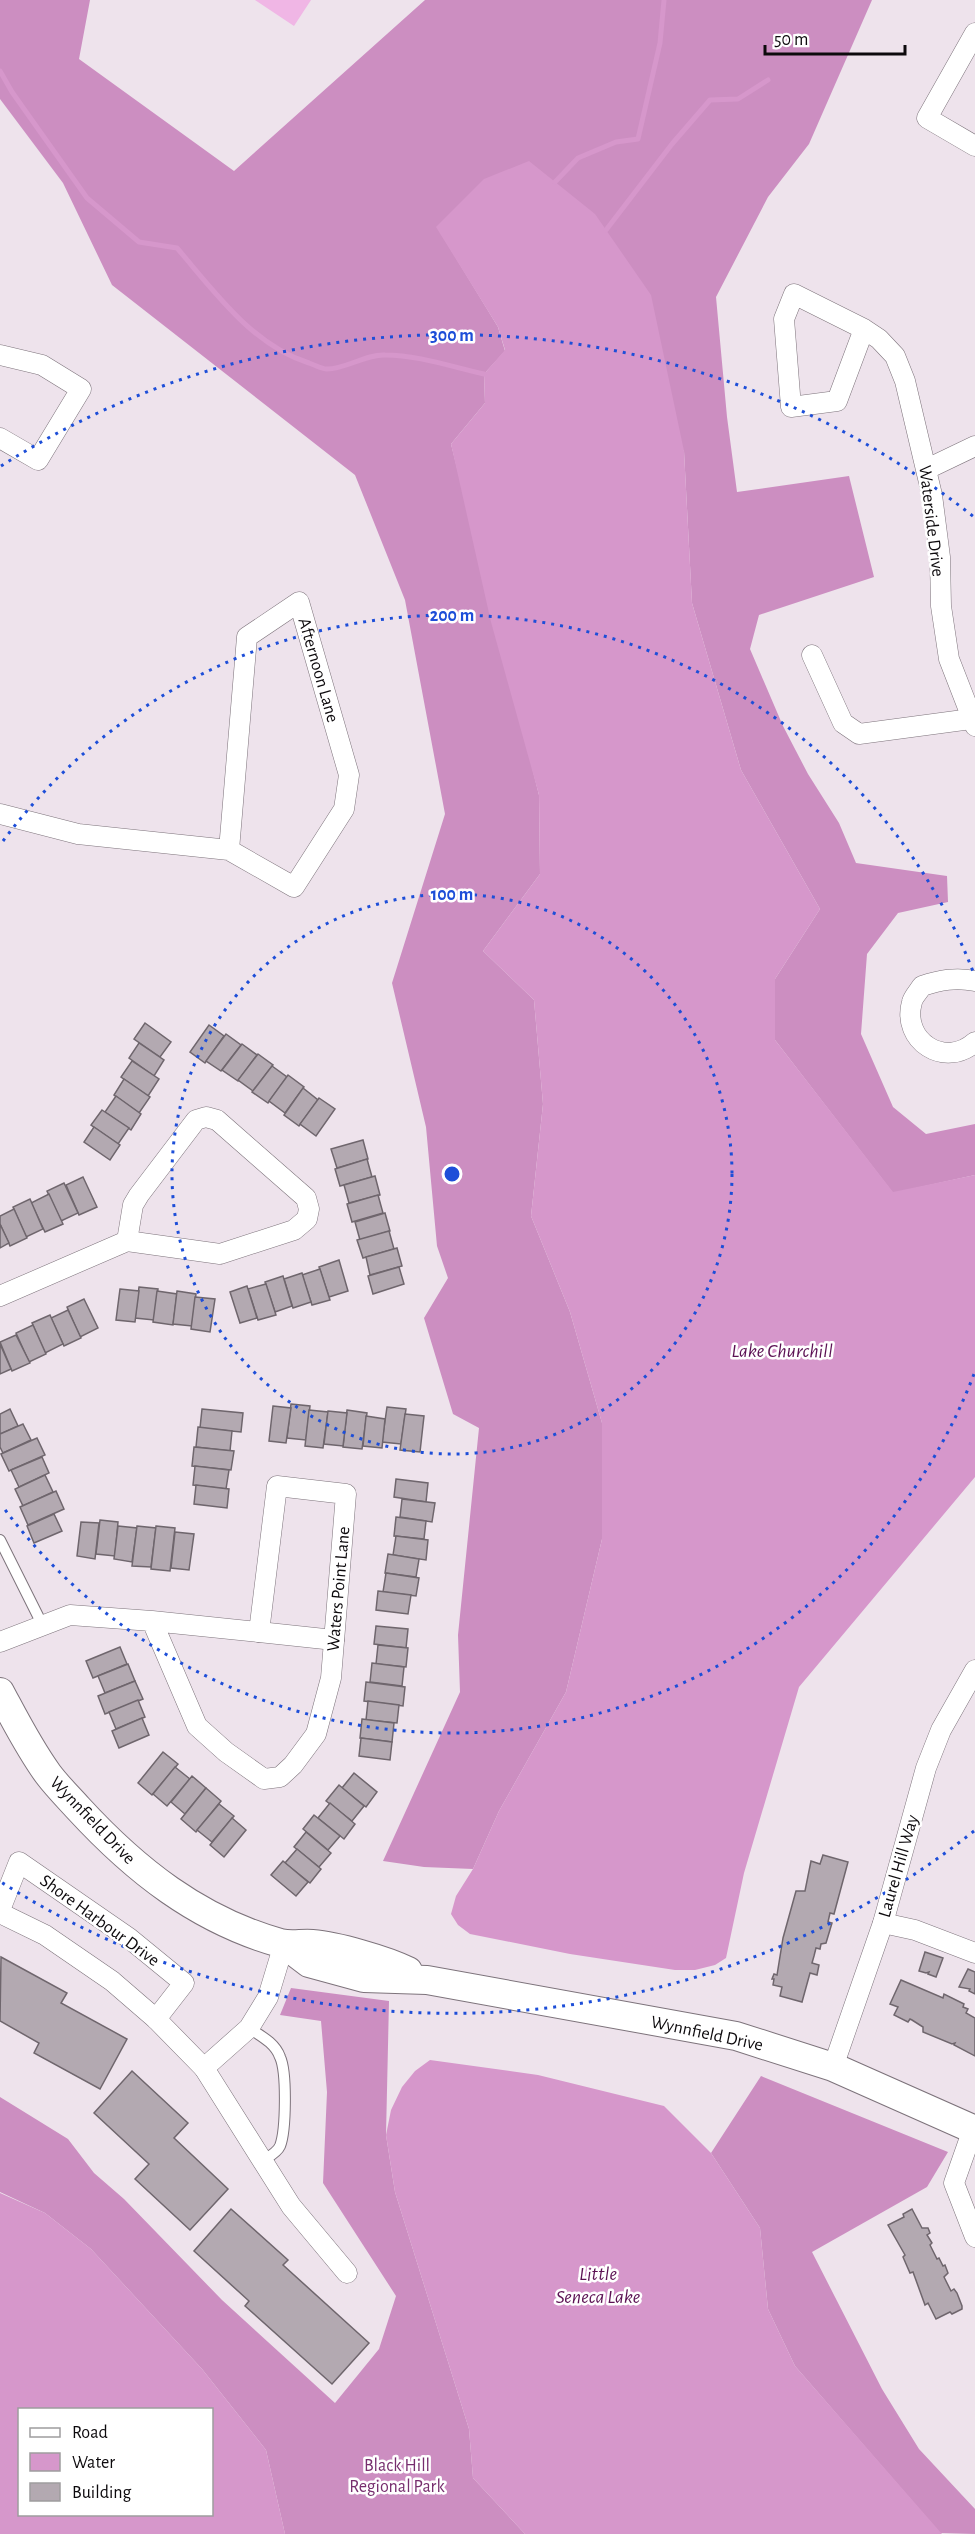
<svg xmlns="http://www.w3.org/2000/svg" width="975" height="2534" viewBox="0 0 975 2534" font-family="'Alegreya Sans',sans-serif">
  <rect width="100%" height="100%" fill="#eee3ec"/>
  <!-- green -->
  <polygon fill="#f0b6e5" points="255,0 311,0 294,26"/>
  <!-- forest -->
  <g fill="#cc8ec1">
    <polygon points="0,0 90,0 79,59 234,171 425,0 872,0 809,144 768,197 716,297 727,417 737,492 849,476 874,577 759,615 750,649 783,726 808,774 839,823 856,863 947,876 948,902 898,913 867,954 861,1034 893,1107 926,1134 975,1124 975,1175 893,1193 775,1040 775,979 820,909 741,770 692,603 684,451 437,227 498,327 505,351 484,374 485,403 451,444 539,795 540,874 483,951 534,1000 543,1104 531,1216 570,1312 602,1423 602,1539 566,1692 499,1811 473,1869 424,1867 383,1861 460,1692 458,1635 479,1428 453,1414 424,1318 448,1278 437,1246 426,1127 392,983 445,814 405,600 355,475 112,285 63,183 0,99"/>
    <polygon points="291,1988 389,2001 386,2135 395,2192 469,2429 473,2478 525,2534 285,2534 266,2450 202,2369 91,2249 45,2213 0,2192 0,2097 68,2139 94,2173 124,2199 222,2300 335,2403 379,2349 396,2296 323,2183 327,2092 321,2021 280,2015"/>
    <polygon points="761,2076 948,2152 927,2187 812,2252 882,2389 919,2449 975,2509 975,2534 940,2533 795,2366 768,2309 760,2228 711,2153"/>
  </g>
  <!-- water -->
  <g fill="#d697cb" fill-rule="evenodd">
    <polygon points="529,161 595,214 651,295 684,451 692,603 741,770 820,909 775,979 775,1040 893,1192 975,1175 975,1477 799,1687 744,1873 726,1958 715,1965 695,1970 675,1970 570,1954 470,1934 458,1925 451,1914 456,1896 473,1869 499,1811 566,1692 602,1539 602,1423 570,1312 531,1216 543,1104 534,1000 483,951 540,874 539,795 491,622 451,444 485,403 484,374 505,350 498,327 436,227 484,179"/>
    <polygon points="430,2060 538,2075 664,2106 711,2153 760,2228 768,2309 795,2366 942,2534 525,2534 473,2478 469,2429 395,2192 386,2135 391,2110 402,2087 415,2071"/>
    <path d="M0,2193L45,2213L91,2249L202,2369L266,2450L285,2534H0ZM20,2410H212V2514H20Z"/>
  </g>
  <g fill="none" stroke-linecap="round" stroke-linejoin="round">
    <!-- stream -->
    <g stroke="#d697cb" stroke-width="5">
      <path d="M0,71L12,92L87,198L139,242L177,248C214,291 253,346 309,363C315,365 322,369 327,369C346,369 366,354 385,355C418,355 452,367 484,374"/>
      <polyline points="555,182 578,158 616,142 638,139 660,43 664,0"/>
      <polyline points="606,230 672,144 710,100 738,99 768,80"/>
    </g>
  </g>
  <!-- building -->
  <g fill="#b3a9b1" stroke="#6f666d" stroke-width="1.5">
    <polygon points="145,1023 171,1042 160,1057 134,1039"/>
    <polygon points="209,1025 224,1036 205,1063 190,1052"/>
    <polygon points="226,1034 241,1045 221,1071 206,1061"/>
    <polygon points="139,1043 164,1060 154,1076 129,1058"/>
    <polygon points="242,1044 257,1055 238,1081 222,1070"/>
    <polygon points="258,1054 273,1065 253,1091 238,1080"/>
    <polygon points="132,1061 159,1079 148,1096 121,1077"/>
    <polygon points="272,1066 287,1077 268,1103 252,1092"/>
    <polygon points="288,1075 304,1087 285,1113 269,1101"/>
    <polygon points="124,1079 150,1097 139,1113 114,1095"/>
    <polygon points="303,1088 318,1100 299,1126 284,1115"/>
    <polygon points="116,1096 141,1114 131,1130 105,1112"/>
    <polygon points="319,1098 335,1109 316,1136 300,1124"/>
    <polygon points="102,1110 129,1128 118,1144 91,1125"/>
    <polygon points="94,1127 120,1145 110,1160 84,1142"/>
    <polygon points="363,1140 368,1159 337,1168 331,1149"/>
    <polygon points="367,1159 372,1177 340,1186 335,1169"/>
    <polygon points="375,1176 380,1195 349,1203 344,1185"/>
    <polygon points="83,1177 97,1207 79,1215 66,1185"/>
    <polygon points="64,1183 78,1213 61,1221 47,1191"/>
    <polygon points="49,1194 63,1224 45,1232 31,1203"/>
    <polygon points="378,1195 383,1213 352,1222 347,1204"/>
    <polygon points="30,1199 43,1229 26,1237 13,1207"/>
    <polygon points="14,1209 27,1238 10,1246 0,1224 0,1216"/>
    <polygon points="385,1213 390,1231 360,1240 355,1222"/>
    <polygon points="0,1224 9,1243 0,1248"/>
    <polygon points="389,1231 394,1249 363,1258 357,1240"/>
    <polygon points="397,1248 402,1266 370,1275 366,1257"/>
    <polygon points="339,1260 348,1291 329,1297 319,1267"/>
    <polygon points="399,1267 404,1284 373,1294 368,1276"/>
    <polygon points="320,1269 330,1300 312,1305 302,1275"/>
    <polygon points="302,1273 311,1302 293,1308 284,1279"/>
    <polygon points="283,1276 292,1306 275,1312 265,1282"/>
    <polygon points="266,1284 276,1315 258,1320 248,1289"/>
    <polygon points="247,1286 257,1318 240,1323 230,1292"/>
    <polygon points="139,1287 158,1289 154,1320 135,1318"/>
    <polygon points="120,1289 139,1291 135,1322 116,1320"/>
    <polygon points="157,1291 177,1294 173,1325 153,1322"/>
    <polygon points="177,1291 196,1294 192,1326 173,1324"/>
    <polygon points="195,1297 215,1299 210,1332 191,1329"/>
    <polygon points="84,1299 98,1328 80,1337 67,1307"/>
    <polygon points="68,1310 81,1338 64,1346 51,1318"/>
    <polygon points="50,1315 63,1344 45,1353 32,1323"/>
    <polygon points="33,1325 46,1354 29,1362 16,1333"/>
    <polygon points="16,1335 30,1363 12,1371 0,1342"/>
    <polygon points="0,1344 11,1369 0,1374"/>
    <polygon points="291,1404 310,1406 306,1440 287,1438"/>
    <polygon points="273,1406 291,1408 286,1443 269,1441"/>
    <polygon points="387,1407 406,1409 401,1444 382,1442"/>
    <polygon points="10,1409 18,1426 0,1434 0,1414"/>
    <polygon points="202,1409 243,1413 241,1432 200,1428"/>
    <polygon points="309,1410 328,1412 323,1448 305,1446"/>
    <polygon points="347,1410 367,1413 362,1449 343,1447"/>
    <polygon points="328,1411 347,1413 343,1446 324,1444"/>
    <polygon points="405,1414 424,1416 420,1452 400,1450"/>
    <polygon points="366,1416 385,1419 382,1448 363,1446"/>
    <polygon points="23,1424 31,1440 3,1453 0,1447 0,1434"/>
    <polygon points="198,1427 232,1431 230,1451 196,1447"/>
    <polygon points="37,1438 45,1455 9,1471 1,1454"/>
    <polygon points="194,1447 234,1451 231,1470 192,1466"/>
    <polygon points="42,1457 49,1473 19,1487 11,1470"/>
    <polygon points="195,1466 229,1470 226,1489 193,1485"/>
    <polygon points="45,1475 53,1492 23,1506 15,1489"/>
    <polygon points="396,1479 428,1483 426,1502 394,1497"/>
    <polygon points="196,1485 229,1489 227,1508 194,1504"/>
    <polygon points="56,1491 64,1509 28,1525 20,1507"/>
    <polygon points="402,1499 435,1503 432,1522 400,1517"/>
    <polygon points="54,1514 62,1531 34,1543 27,1526"/>
    <polygon points="396,1517 426,1521 424,1539 394,1536"/>
    <polygon points="100,1520 118,1522 115,1556 96,1554"/>
    <polygon points="81,1522 99,1523 95,1559 77,1556"/>
    <polygon points="118,1526 137,1528 132,1562 114,1559"/>
    <polygon points="137,1526 156,1528 151,1567 132,1566"/>
    <polygon points="156,1526 175,1528 170,1571 151,1569"/>
    <polygon points="175,1532 194,1534 189,1570 171,1568"/>
    <polygon points="396,1536 428,1540 426,1560 393,1555"/>
    <polygon points="388,1554 419,1559 416,1577 385,1573"/>
    <polygon points="386,1573 419,1578 416,1596 383,1592"/>
    <polygon points="378,1591 411,1595 408,1614 376,1610"/>
    <polygon points="376,1626 408,1629 406,1648 374,1644"/>
    <polygon points="378,1645 408,1648 406,1667 376,1664"/>
    <polygon points="120,1647 127,1664 93,1678 86,1661"/>
    <polygon points="372,1663 404,1667 402,1686 370,1682"/>
    <polygon points="128,1664 135,1681 105,1693 98,1676"/>
    <polygon points="135,1681 143,1699 105,1714 98,1696"/>
    <polygon points="366,1682 405,1687 403,1706 364,1701"/>
    <polygon points="138,1700 145,1717 116,1729 109,1712"/>
    <polygon points="368,1701 399,1705 397,1723 366,1720"/>
    <polygon points="142,1718 149,1735 119,1748 112,1731"/>
    <polygon points="362,1719 394,1723 392,1742 360,1738"/>
    <polygon points="361,1738 392,1742 390,1760 359,1756"/>
    <polygon points="163,1752 178,1764 152,1795 138,1783"/>
    <polygon points="175,1767 190,1779 167,1806 153,1794"/>
    <polygon points="354,1773 377,1792 366,1807 342,1788"/>
    <polygon points="192,1776 206,1788 185,1814 171,1802"/>
    <polygon points="339,1785 364,1806 352,1821 326,1801"/>
    <polygon points="206,1788 221,1801 196,1832 181,1819"/>
    <polygon points="330,1803 355,1824 344,1839 318,1818"/>
    <polygon points="219,1804 234,1816 212,1842 197,1830"/>
    <polygon points="314,1815 340,1836 328,1850 303,1829"/>
    <polygon points="232,1818 246,1830 224,1857 210,1845"/>
    <polygon points="306,1832 331,1853 319,1867 294,1847"/>
    <polygon points="297,1849 321,1869 310,1883 285,1863"/>
    <polygon points="823,1855 848,1862 834,1914 830,1913 828,1922 832,1923 826,1943 821,1944 820,1949 816,1948 814,1956 812,1963 819,1965 817,1975 810,1973 802,2002 780,1996 782,1987 773,1985 774,1979 772,1979 774,1974 777,1975 783,1938 796,1891 805,1891 811,1861 820,1864"/>
    <polygon points="283,1861 308,1882 296,1896 271,1875"/>
    <polygon points="925,1952 943,1958 936,1977 928,1974 929,1972 926,1973 919,1971"/>
    <polygon points="1,1957 67,1993 61,2003 127,2039 100,2089 34,2053 39,2043 0,2021"/>
    <polygon points="968,1969 975,1972 975,1994 969,1991 970,1989 959,1987"/>
    <polygon points="901,1980 943,1998 944,1994 964,2004 963,2007 968,2009 966,2013 975,2018 975,2056 954,2045 955,2043 952,2044 923,2032 923,2027 912,2020 910,2019 908,2022 894,2015 898,2007 890,2004"/>
    <polygon points="132,2071 188,2123 174,2138 228,2189 190,2230 135,2179 149,2164 94,2113"/>
    <polygon points="231,2209 288,2260 283,2265 369,2343 332,2384 245,2306 249,2301 194,2251"/>
    <polygon points="912,2209 922,2228 928,2228 930,2233 927,2235 932,2243 930,2245 937,2259 939,2258 943,2266 945,2265 948,2273 944,2277 951,2291 954,2289 957,2293 962,2306 962,2309 952,2314 950,2312 936,2319 928,2303 925,2305 913,2272 910,2273 903,2257 905,2255 888,2225 904,2217 903,2214"/>
  </g>
  <g fill="none" stroke-linecap="round" stroke-linejoin="round">
    <defs>
      <g id="lane">
        <polyline points="0,1540 43,1626"/>
        <path d="M249,2028C261,2036 275,2043 280,2057C287,2072 286,2131 280,2146C277,2153 268,2157 262,2161"/>
      </g>
      <g id="street">
        <polyline points="975,33 927,118 975,146"/>
        <polyline points="864,329 837,401 791,407 784,319 794,294 864,329 879,339 895,356 905,381 932,495 940,557 941,606 949,659 975,726"/>
        <polyline points="0,355 42,365 81,389 38,460 0,438"/>
        <polyline points="927,469 975,446"/>
        <polyline points="812,655 843,723 859,734 971,719"/>
        <polyline points="0,814 78,834 229,850 294,887 344,809 349,775 299,602 247,637 229,850"/>
        <path d="M975,981C956,977 940,980 922,986C919,991 913,997 912,1002C901,1041 945,1069 975,1042"/>
        <polyline points="0,1296 127,1241 220,1254 294,1230 307,1219 309,1209 306,1198 217,1120 206,1117 196,1120 139,1195 133,1205 127,1241"/>
        <polyline points="259,1632 334,1640"/>
        <polyline points="0,1642 70,1615 152,1621 259,1632 277,1486 346,1494 331,1678 316,1734 293,1765 280,1777 264,1779 226,1752 197,1726 152,1621"/>
        <polyline points="0,1910 19,1862 129,1938 184,1983 156,2019"/>
        <polyline points="0,1913 45,1935 112,1981 156,2019 204,2068 291,2206 347,2273"/>
        <polyline points="883,1923 915,1930 975,1953"/>
        <polyline points="833,2067 883,1923 926,1768 941,1730 975,1670"/>
        <polyline points="204,2068 249,2028 268,1997 284,1944"/>
        <polyline points="973,2129 954,2183 975,2237"/>
      </g>
      <g id="secondary">
        <path d="M0,1692C15,1720 29,1748 48,1774C57,1786 68,1797 78,1808C135,1870 198,1920 280,1943C291,1946 302,1943 312,1944C337,1946 386,1960 408,1971"/>
        <polyline points="284,1944 309,1963 364,1978 427,1980 736,2036 833,2067 975,2130"/>
      </g>
    </defs>
    <!-- lane casing -->
    <use href="#lane" stroke="#7d737b" stroke-width="12"/>
    <!-- street casing -->
    <use href="#street" stroke="#7d737b" stroke-width="21"/>
    <!-- secondary casing -->
    <use href="#secondary" stroke="#7d737b" stroke-width="30"/>
    <!-- lane -->
    <use href="#lane" stroke="#fff" stroke-width="10"/>
    <!-- street -->
    <use href="#street" stroke="#fff" stroke-width="20"/>
    <!-- secondary -->
    <use href="#secondary" stroke="#fff" stroke-width="28"/>
  </g>
  <!-- distance rings -->
  <g fill="none" stroke="#1d4ed8" stroke-width="3" stroke-dasharray="3 6">
    <circle cx="452" cy="1174" r="280"/>
    <path d="M974 1374A559 559 0 0 1 3 1507M3 841A559 559 0 0 1 974 974"/>
    <path d="M974 1831A839 839 0 0 1 1 1882M1 466A839 839 0 0 1 974 517"/>
  </g>
  <g text-anchor="middle" stroke-width="5" stroke-linejoin="round" paint-order="stroke">
    <!-- street labels -->
    <g font-size="18" fill="#0d0a0d" stroke="#fff">
      <text transform="translate(932 521) rotate(83)" y="6">Waterside Drive</text>
      <text transform="translate(319 670) rotate(74)" y="6">Afternoon Lane</text>
      <text transform="translate(338 1589) rotate(-85)" y="6">Waters Point Lane</text>
      <text transform="translate(93 1820) rotate(46)" y="6">Wynnfield Drive</text>
      <text transform="translate(898 1866) rotate(-74)" y="6">Laurel Hill Way</text>
      <text transform="translate(100 1920) rotate(36)" y="6">Shore Harbour Drive</text>
      <text transform="translate(707 2033) rotate(12)" y="6">Wynnfield Drive</text>
    </g>
    <!-- park labels -->
    <g font-size="18" fill="#772e6e" stroke="#fff">
      <text x="397" y="2471">Black Hill<tspan x="397" dy="21">Regional Park</tspan></text>
    </g>
    <!-- water labels -->
    <g font-size="20" font-style="italic" fill="#5b1153" stroke="#fff">
      <text x="782" y="1357">Lake Churchill</text>
      <text x="598" y="2280">Little<tspan x="598" dy="23">Seneca Lake</tspan></text>
    </g>
  </g>
  <circle cx="452" cy="1174" r="9" fill="#1d4ed8" stroke="#fff" stroke-width="3"/>
  <g font-size="18" text-anchor="middle" font-weight="bold" fill="#1d4ed8" stroke="#fff" stroke-width="5" stroke-linejoin="round" paint-order="stroke">
    <text x="452" y="341">300 m</text>
    <text x="452" y="621">200 m</text>
    <text x="452" y="900">100 m</text>
  </g>
  <!-- legend -->
  <rect x="18" y="2408" width="195" height="108" fill="#ffffff" stroke="#9e9d9e" stroke-width="1.5"/>
  <rect x="30" y="2428" width="30" height="9" fill="#ffffff" stroke="#9e9d9e" stroke-width="1.5"/>
  <text x="72" y="2438" font-size="18" fill="#0d0a0d">Road</text>
  <rect x="30" y="2453" width="30" height="18" fill="#d697cb" stroke="#9e9d9e" stroke-width="1.5"/>
  <text x="72" y="2468" font-size="18" fill="#0d0a0d">Water</text>
  <rect x="30" y="2483" width="30" height="18" fill="#b3a9b1" stroke="#9e9d9e" stroke-width="1.5"/>
  <text x="72" y="2498" font-size="18" fill="#0d0a0d">Building</text>
  <!-- scale -->
  <path d="M765 45v9h140v-9" fill="none" stroke="#0d0a0d" stroke-width="3"/>
  <text x="774" y="45" font-size="18" fill="#0d0a0d" stroke="#ffffff" stroke-width="4.5" paint-order="stroke">50 m</text>
</svg>
